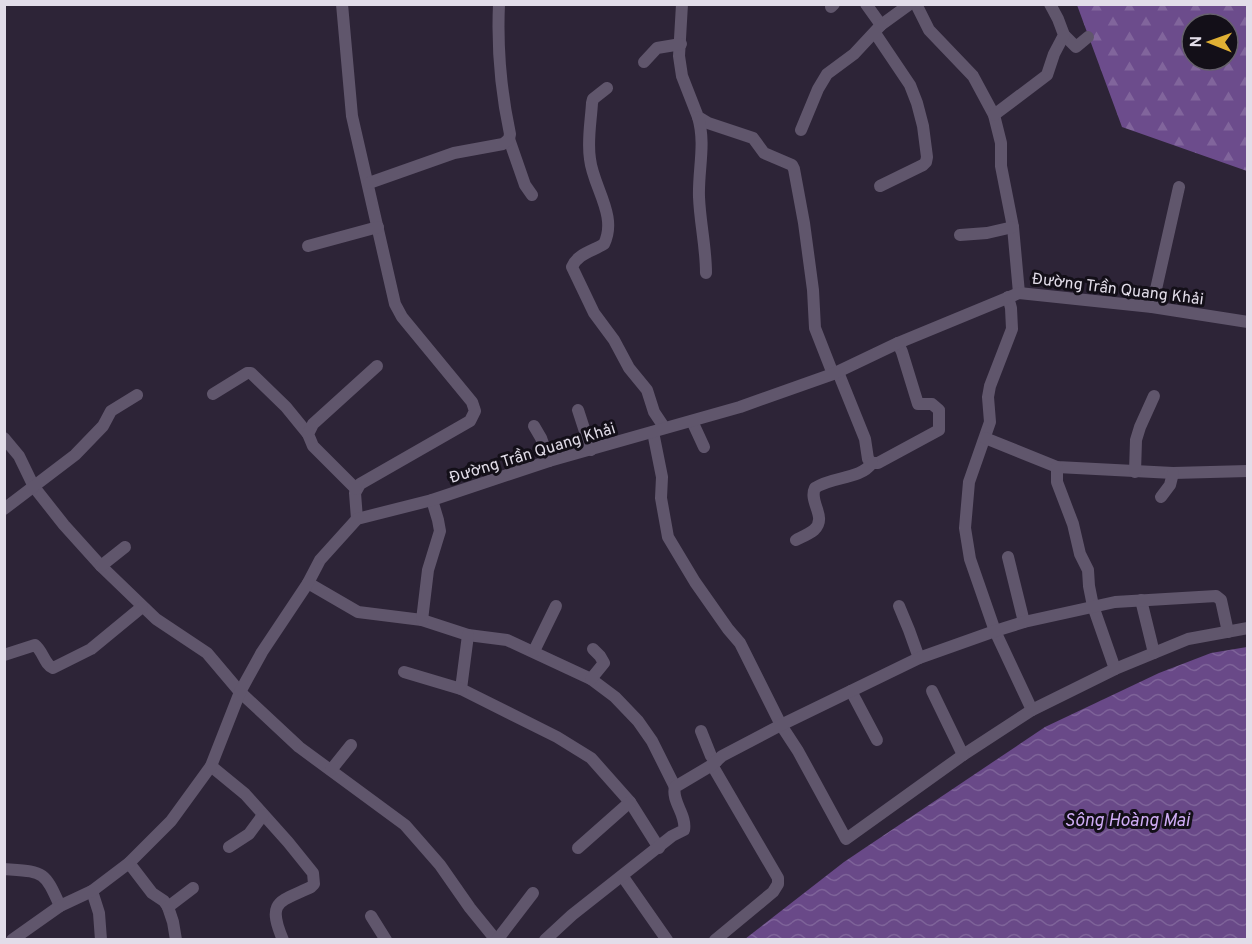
<svg xmlns="http://www.w3.org/2000/svg" width="1252" height="944" viewBox="0 0 1252 944" font-family="Overpass,sans-serif">
  <defs>
    <pattern id="forest-firs" width="22" height="20" patternUnits="userSpaceOnUse" patternTransform="scale(1.5)"><rect width="22" height="20" fill="#6c4c8c"/><path d="M5 1l3.5 6h-7zM16 11l3.5 6h-7z" fill="#81659c"/></pattern>
    <pattern id="water-waves" width="16" height="10" patternUnits="userSpaceOnUse" patternTransform="scale(1.5)"><rect width="16" height="10" fill="#694988"/><path d="M0 5q4-4 8 0t8 0" fill="none" stroke="#7e6399"/></pattern>
  </defs>
  <rect width="100%" height="100%" fill="#2d2437"/>
  <!-- forest -->
  <path fill="url(#forest-firs)" fill-rule="evenodd" d="M1077,5H1247V171L1122,127ZM1192,24H1228V60H1192Z"/>
  <!-- water -->
  <polygon fill="url(#water-waves)" points="1247,647 1247,939 745,939 844,862 1045,727 1159,673 1211,653"/>
  <g fill="none" stroke-linecap="round" stroke-linejoin="round">
    <!-- minor -->
    <g stroke="#60566c" stroke-width="12">
      <polyline points="342,4 352,116 395,304 402,317 472,402 475,411 470,421 360,484 355,493 357,519"/>
      <polyline points="682,4 679,56 682,76 698,117 708,123 753,138 764,153 792,165 794,169 804,223 813,290 815,328 833,374"/>
      <polyline points="866,4 881,25"/>
      <polyline points="916,4 929,30 973,76 994,115 1001,143 1001,166 1013,227 1019,293"/>
      <polyline points="831,7 834,4"/>
      <polyline points="875,33 910,85 917,103 923,126 927,157 926,162 923,165 880,186"/>
      <polyline points="1064,35 1076,47 1088,37"/>
      <polyline points="644,62 657,48 681,44"/>
      <path d="M607,88L593,99L592,103C591,121 587,141 590,159C593,187 618,216 604,244C593,251 577,254 572,267L594,313L614,340L629,368L647,390L654,412L664,427"/>
      <polyline points="994,115 1047,75 1054,54 1064,35 1058,19 1050,4"/>
      <path d="M698,117C706,144 698,170 699,197C700,223 706,247 706,273"/>
      <polyline points="801,130 818,89 827,74 854,54 881,25 910,4"/>
      <polyline points="509,139 525,185 532,195"/>
      <path d="M369,183L454,153L503,144L509,139L510,134C501,92 497,48 499,4"/>
      <polyline points="960,235 987,233 1013,227"/>
      <polyline points="308,246 378,227"/>
      <polyline points="1008,297 1011,308 1012,329 990,386 988,397 990,422 969,482 965,528 970,559 995,631 1032,710"/>
      <polyline points="1152,307 1179,187"/>
      <polyline points="838,372 865,439 868,459 872,463 878,463 939,430 939,410 932,404 918,404 902,352 898,343"/>
      <polyline points="213,394 247,373 251,373 286,407 308,434"/>
      <polyline points="578,410 591,450"/>
      <polyline points="692,421 704,447"/>
      <polyline points="534,426 541,438 549,461"/>
      <polyline points="653,432 662,477 661,498 668,537 695,582 728,629 740,643 781,725 798,751 846,839 963,755 1032,710 1115,669 1188,639 1248,628"/>
      <polyline points="4,438 19,456 34,487 64,525 101,566 156,619 207,653 240,692 299,747 405,825 440,865 470,908 496,940"/>
      <polyline points="985,438 1057,467 1173,473 1248,471"/>
      <polyline points="1057,467 1057,482 1073,524 1080,554 1088,570 1089,586 1093,606 1115,669"/>
      <polyline points="1135,472 1136,440 1140,427 1154,396"/>
      <polyline points="356,489 313,446 308,434 313,424 377,366"/>
      <polyline points="1161,497 1170,485 1173,473"/>
      <polyline points="4,509 75,455 103,426 111,411 137,395"/>
      <path d="M796,540C802,537 809,534 814,530C828,517 808,502 815,488C832,476 860,480 872,463"/>
      <polyline points="1008,557 1024,622"/>
      <polyline points="101,566 125,547"/>
      <polyline points="308,583 358,612 422,620 468,635 507,640 591,679 615,697 638,721 652,741 675,787"/>
      <polyline points="1141,600 1154,653"/>
      <polyline points="899,606 909,630 919,658"/>
      <polyline points="422,620 428,570 440,531 438,520 432,500"/>
      <polyline points="468,635 461,689 557,737 591,758 630,802 659,848"/>
      <polyline points="534,651 556,606"/>
      <path d="M4,655L35,645C43,651 44,664 53,668L91,649L142,607"/>
      <polyline points="404,672 461,689"/>
      <polyline points="591,679 604,663 600,656 593,649"/>
      <polyline points="851,691 877,740"/>
      <polyline points="932,691 963,755"/>
      <polyline points="701,731 711,756 716,762"/>
      <polyline points="712,765 778,878 778,884 773,892 715,940"/>
      <path d="M211,766L245,794L288,842L313,873L314,884L311,887C280,902 266,900 283,940"/>
      <polyline points="331,770 351,745"/>
      <polyline points="229,847 249,834 263,815"/>
      <polyline points="578,848 630,802"/>
      <polyline points="129,863 152,893 164,901 168,907 173,922 176,940"/>
      <path d="M4,869C44,872 44,870 60,906"/>
      <polyline points="623,877 667,940"/>
      <polyline points="92,891 99,913 101,940"/>
      <polyline points="168,907 193,888"/>
      <polyline points="371,916 386,940"/>
      <polyline points="12,940 60,906 92,891 129,863 171,821 211,766 240,692 262,652 308,583 320,560 357,519 432,500 549,461 740,407 833,374 898,343 1019,293 1152,307 1248,322"/>
      <polyline points="497,940 533,893"/>
      <path d="M545,940L572,915L672,836L684,830C687,815 671,801 675,787L712,765L722,756L781,725L919,658L995,631L1024,622L1115,602L1216,596L1221,600L1228,632"/>
    </g>
  </g>
  <g text-anchor="middle" stroke-width="6" stroke-linejoin="round" paint-order="stroke">
    <!-- street labels -->
    <g font-size="16" fill="#e2dde9" stroke="#130f18">
      <text transform="translate(1118 288) rotate(7)" y="6">Đường Trần Quang Khải</text>
      <text transform="translate(532 452) rotate(-17)" y="6">Đường Trần Quang Khải</text>
    </g>
    <!-- water labels -->
    <g font-size="18" font-style="italic" fill="#cfacf5" stroke="#130f18">
      <text x="1127" y="826">Sông Hoàng Mai</text>
    </g>
  </g>
  <!-- border -->
  <rect width="1252" height="944" fill="none" stroke="#e2dde9" stroke-width="12"/>
  <!-- north arrow -->
  <g transform="translate(1210 42) rotate(271)"><circle r="28" fill="#130f18" stroke="#66616c" stroke-width="1.5"/>
  <path d="M0-4.5L10 22L0 15L-10 22Z" fill="#e0b034"/>
  <text y="-9" font-size="16" font-weight="bold" text-anchor="middle" fill="#e2dde9">N</text>
  </g>
</svg>
